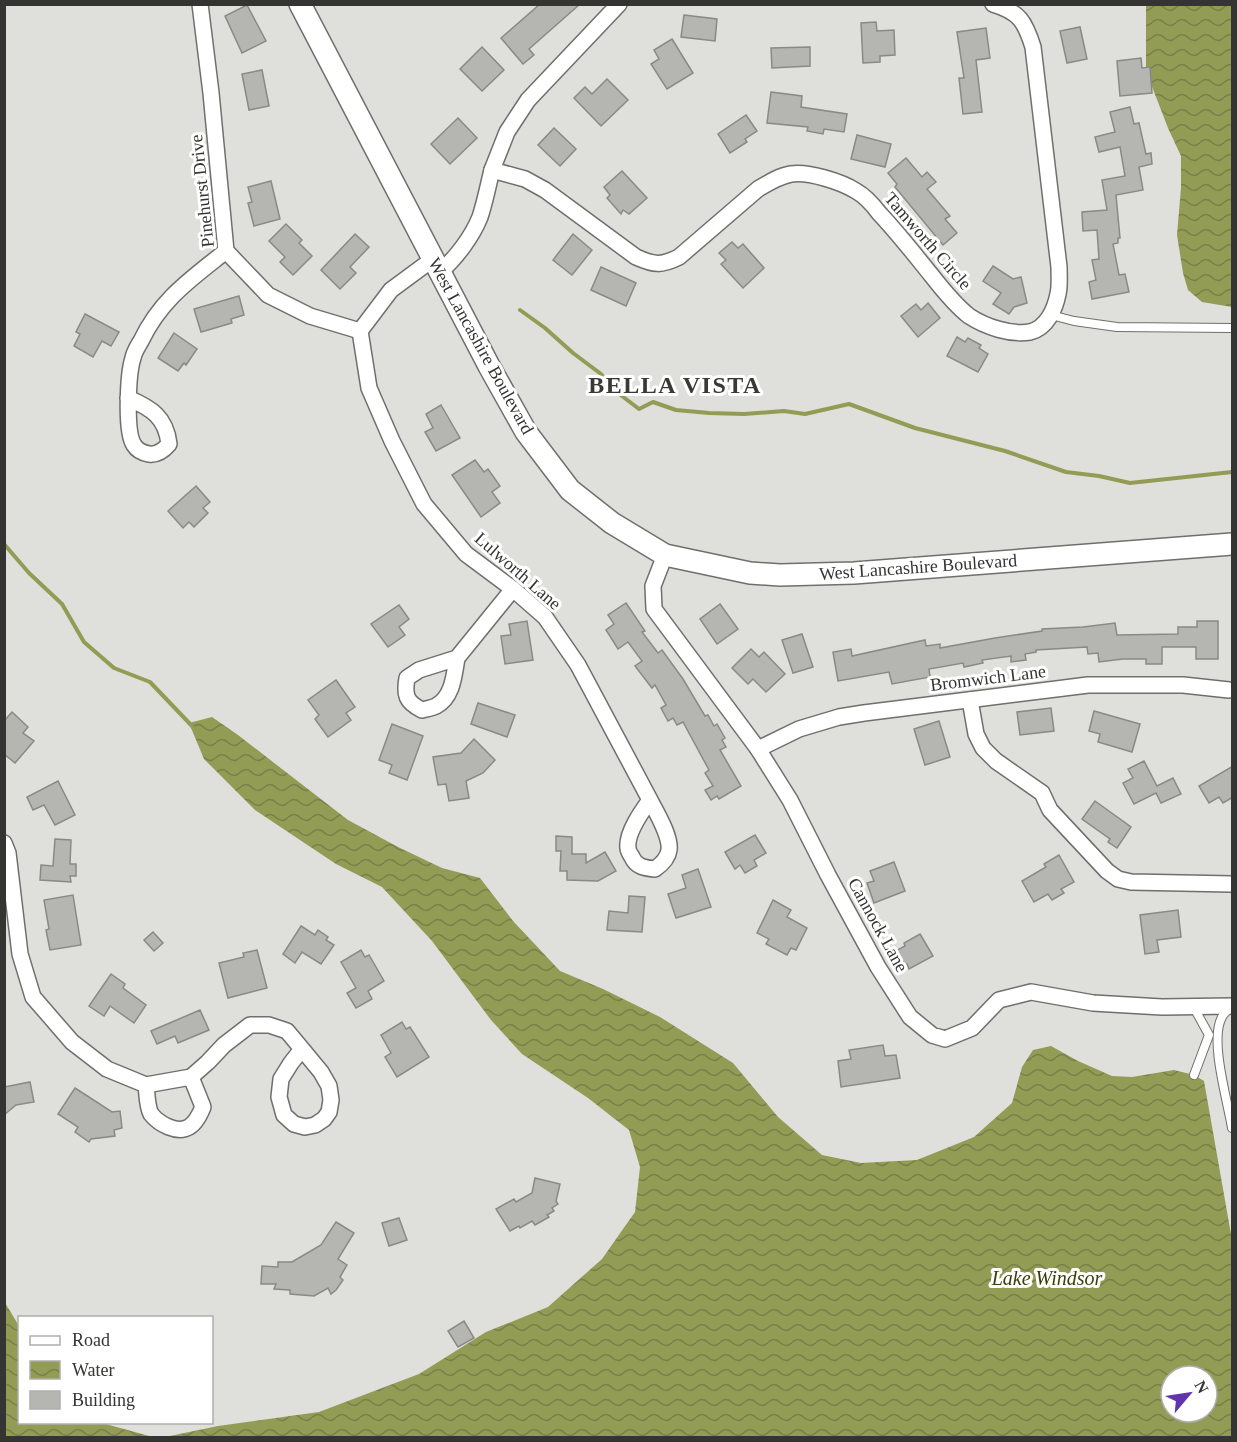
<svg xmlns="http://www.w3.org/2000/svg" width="1237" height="1442" viewBox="0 0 1237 1442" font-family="Georgia,serif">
  <defs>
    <pattern id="water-waves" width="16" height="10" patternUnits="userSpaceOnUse" patternTransform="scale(1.5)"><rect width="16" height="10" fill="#929c55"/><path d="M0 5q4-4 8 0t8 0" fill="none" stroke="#788047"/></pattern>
  </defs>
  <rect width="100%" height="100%" fill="#dfdfdb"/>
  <!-- water -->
  <g fill="url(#water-waves)" fill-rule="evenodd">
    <polygon points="1146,5 1232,5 1232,307 1202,302 1188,290 1183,273 1177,235 1181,188 1181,156 1168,128 1146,71"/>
    <path d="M212,717L238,735L348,820L398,847L442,868L480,878L513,921L560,971L603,989L660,1017L733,1063L778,1117L822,1155L861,1163L917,1160L974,1137L1012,1103L1022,1067L1033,1050L1051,1046L1078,1061L1112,1076L1132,1077L1174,1070L1194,1075L1204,1081L1232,1240V1437L160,1438L218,1426L319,1412L419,1374L486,1332L548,1307L602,1259L635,1212L640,1167L629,1130L588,1098L522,1054L491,1020L432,941L382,887L336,864L255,810L204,759L189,723ZM1171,1376H1207V1412H1171Z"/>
    <polygon points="4,1301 19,1326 20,1422 102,1423 153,1437 5,1437"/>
  </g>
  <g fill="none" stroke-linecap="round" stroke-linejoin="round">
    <!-- stream -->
    <g stroke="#929c55" stroke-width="4">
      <polyline points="520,310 545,328 573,353 601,374 618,393 639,409 653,402 676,410 709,413 744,414 784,411 805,414 849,404 915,428 1005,451 1066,472 1099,476 1130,483 1232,472"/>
      <polyline points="4,544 29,573 62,604 84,642 114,668 150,682 192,726"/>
    </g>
  </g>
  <!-- building -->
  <g fill="#b5b6b2" stroke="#898a86" stroke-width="1.5">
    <polygon points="540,4 580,4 529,49 534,55 523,64 501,38"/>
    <polygon points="247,5 266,41 242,53 225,16"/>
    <polygon points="684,15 717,19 715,41 681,37"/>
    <polygon points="876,22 877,31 894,30 895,55 880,56 880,62 863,63 861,23"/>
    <polygon points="1080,27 1087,59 1067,63 1060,31"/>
    <polygon points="986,28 990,58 976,60 982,112 963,114 959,78 964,78 957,32"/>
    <polygon points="672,39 693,73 667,89 651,64 659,59 654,50"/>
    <polygon points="482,47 504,70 482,91 460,69"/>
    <polygon points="810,47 810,66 772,68 771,48"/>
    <polygon points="1141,58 1142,68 1150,67 1152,93 1120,96 1117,61"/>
    <polygon points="262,70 269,106 249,110 242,74"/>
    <polygon points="607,79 628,100 601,126 574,98 585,87 592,94"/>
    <polygon points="771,92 802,96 801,107 847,114 844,132 824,129 823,134 807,131 808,127 767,123"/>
    <polygon points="1130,107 1134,124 1139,123 1146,154 1151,153 1152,164 1139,167 1143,190 1116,195 1120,238 1118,238 1118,243 1113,244 1119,275 1125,274 1129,292 1092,299 1089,282 1096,280 1092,260 1099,259 1097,230 1083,231 1082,212 1107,210 1102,180 1125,176 1120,147 1099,152 1095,137 1115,132 1110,112"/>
    <polygon points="746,115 757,131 745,139 747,142 730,153 718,134"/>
    <polygon points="458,118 477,138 450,164 431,144"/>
    <polygon points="554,128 576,149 560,166 538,145"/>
    <polygon points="857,135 891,144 885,167 851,159"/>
    <polygon points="906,158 922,177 927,172 936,182 927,189 950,216 945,219 957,233 943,245 895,187 897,184 888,173"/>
    <polygon points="622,171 647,198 629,214 623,210 621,214 607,198 610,195 604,187"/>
    <polygon points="271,181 280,219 254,226 248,203 252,202 248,187"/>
    <polygon points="286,224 302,240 299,243 312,256 293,275 280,262 285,257 269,241"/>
    <polygon points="355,234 369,247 350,267 356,273 340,289 321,270"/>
    <polygon points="573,234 592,250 572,275 553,260"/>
    <polygon points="732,242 738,248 743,244 764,268 743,288 721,264 726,260 719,253"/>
    <polygon points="993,266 1013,279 1021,277 1027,303 1014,307 1009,314 993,304 1001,293 983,281"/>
    <polygon points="601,267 636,283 626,306 591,290"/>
    <polygon points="239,296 244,315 231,319 232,323 201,332 194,309"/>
    <polygon points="928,303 940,318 918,337 901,316 916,304 921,310"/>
    <polygon points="85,314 119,332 111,346 102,341 93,357 74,346 80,334 76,332"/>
    <polygon points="174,333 197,349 186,365 184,363 178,371 158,358"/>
    <polygon points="957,337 965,342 968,338 981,345 979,348 988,354 978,372 947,356"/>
    <polygon points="441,405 460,438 436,451 425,432 433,428 426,414"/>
    <polygon points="475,460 484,472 488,469 500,486 492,492 500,503 481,517 452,475"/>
    <polygon points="196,486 210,502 203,508 208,513 194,527 189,522 183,528 168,511"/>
    <polygon points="626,603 645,631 642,632 658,653 662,650 683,679 705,716 708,715 714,726 717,724 725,738 722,740 726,747 720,750 741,786 719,799 717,796 711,800 705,790 713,786 705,773 709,770 683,722 677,725 673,718 668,721 661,708 666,705 655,685 652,688 635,666 642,661 628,642 618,649 606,630 614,624 608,615"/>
    <polygon points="720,604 738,629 717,644 700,619"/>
    <polygon points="399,605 409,619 399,627 405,635 388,647 371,624"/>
    <polygon points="527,621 533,660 505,664 501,636 511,635 509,624"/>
    <polygon points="1197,621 1218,621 1218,659 1196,659 1196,647 1162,647 1162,664 1146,664 1146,659 1123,659 1099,662 1098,653 1088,654 1087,647 1036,650 1036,652 1025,654 1026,660 1011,662 1011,656 982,660 983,663 964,667 963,663 929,669 930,677 892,684 889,672 838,681 833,652 851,649 852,656 925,640 926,646 940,644 940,648 995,638 1042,631 1042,629 1083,627 1115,623 1117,635 1178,634 1178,627 1197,627"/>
    <polygon points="802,634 813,667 793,673 782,640"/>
    <polygon points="751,649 759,657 764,652 785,674 766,692 753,679 748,684 732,668"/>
    <polygon points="336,680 355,707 346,713 351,720 328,737 315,719 319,715 308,700"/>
    <polygon points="478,703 515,715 507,737 471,724"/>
    <polygon points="1051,708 1054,731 1020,735 1017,712"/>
    <polygon points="1094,711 1140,724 1132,752 1098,742 1100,734 1089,731"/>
    <polygon points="12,712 28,727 23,733 34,741 15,763 4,754 4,721"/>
    <polygon points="939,721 950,757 925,765 914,729"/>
    <polygon points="392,724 423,736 407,780 389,773 392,765 379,760"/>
    <polygon points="474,739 495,760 483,773 466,781 469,798 449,801 446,784 438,785 433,757 461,753"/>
    <polygon points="1144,761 1157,786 1173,778 1181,794 1161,803 1156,793 1134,804 1123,783 1133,778 1128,769"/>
    <polygon points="1233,766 1233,797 1223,803 1219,797 1209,803 1199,786"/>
    <polygon points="58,781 75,815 55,825 44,805 33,810 27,797"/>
    <polygon points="1095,801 1131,827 1117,848 1108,842 1110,839 1082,819"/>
    <polygon points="755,835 766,853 754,860 757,866 745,873 740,865 735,869 725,852"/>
    <polygon points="556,836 572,837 572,854 586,854 586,863 605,852 616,871 598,881 567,880 567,871 560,871 561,851 556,851"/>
    <polygon points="55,839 71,840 70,864 76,864 76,876 70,876 71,882 40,880 41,865 53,866"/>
    <polygon points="1059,855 1074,882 1061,889 1064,893 1052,900 1048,894 1034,902 1022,881 1046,867 1044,864"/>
    <polygon points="894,862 905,891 874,903 867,883 874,881 870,871"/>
    <polygon points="698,869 711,907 676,918 668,894 686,888 682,875"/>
    <polygon points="73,895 81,945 50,950 46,930 49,929 44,900"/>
    <polygon points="629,896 645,897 642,932 607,930 609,911 628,913"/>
    <polygon points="773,900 791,910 787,917 807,928 796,950 791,948 787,955 766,944 769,939 757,933"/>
    <polygon points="1178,910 1181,937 1157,940 1159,952 1145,954 1140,915"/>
    <polygon points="301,926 315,935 318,930 328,937 326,940 334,945 321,964 302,952 295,963 283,954"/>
    <polygon points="153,932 163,943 154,951 144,940"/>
    <polygon points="920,934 933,956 909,969 907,964 900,968 892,953 905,946 904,943"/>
    <polygon points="257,950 267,988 228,998 219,963 244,957 243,953"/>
    <polygon points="361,950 365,957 369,955 384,981 368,991 372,999 356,1008 347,993 356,988 341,962"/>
    <polygon points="111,974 125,984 123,988 146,1005 134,1023 110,1006 104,1016 89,1006"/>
    <polygon points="200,1010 209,1030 178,1043 175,1036 157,1044 151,1031"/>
    <polygon points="402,1022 406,1029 410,1027 429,1057 397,1077 385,1057 391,1053 381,1035"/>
    <polygon points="883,1045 885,1056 896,1055 900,1078 841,1087 838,1061 851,1059 849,1050"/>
    <polygon points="30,1082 34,1102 16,1105 4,1115 4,1087"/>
    <polygon points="75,1088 112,1112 120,1111 122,1128 114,1130 115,1136 91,1139 89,1142 75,1132 78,1127 58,1114"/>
    <polygon points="535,1178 560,1184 556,1201 558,1204 552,1208 554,1211 547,1215 549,1217 535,1225 532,1221 520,1228 519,1226 510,1231 496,1209 514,1199 516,1202 532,1193"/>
    <polygon points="399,1218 407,1240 389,1246 382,1223"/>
    <polygon points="336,1222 354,1233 338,1259 347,1265 340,1277 343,1280 336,1290 331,1294 328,1288 314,1296 290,1294 290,1290 274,1289 276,1284 261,1284 262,1266 278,1267 278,1262 292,1262 321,1245"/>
    <polygon points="464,1321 474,1338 458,1347 448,1331"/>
  </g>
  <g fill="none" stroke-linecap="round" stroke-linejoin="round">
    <defs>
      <g id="lane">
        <polyline points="1051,315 1074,321 1117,327 1232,328"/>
        <polyline points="1193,1006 1209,1035 1194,1075"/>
        <path d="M1231,1007C1228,1010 1224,1013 1222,1017C1209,1040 1228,1102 1232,1128"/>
      </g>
      <g id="street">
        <polyline points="200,4 211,93 226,251 268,295 310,316 360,331"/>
        <path d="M619,4L528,100L507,132L492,170L525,179L545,190L636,257C654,265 661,266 679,257L758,189C768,183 779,176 791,174C808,171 842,182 856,191C865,196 873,205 879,213C898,233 915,255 932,276C943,290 955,305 969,316C986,327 1010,335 1030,332C1047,328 1055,309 1058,294C1060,285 1059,275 1059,267L1033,47C1025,22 1020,12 993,4"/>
        <path d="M433,259L391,290L360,331L369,388L392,441L424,504L466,554L513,589L545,617L578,665L650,800C642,811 626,833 628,848C628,851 630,854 632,857C636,867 645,868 655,869C662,864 668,858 669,850C671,836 656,812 650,800"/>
        <path d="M440,272C456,258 472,237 480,217C485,202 488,186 492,170"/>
        <path d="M128,398C151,408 166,417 169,444C164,450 157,455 149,454C143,453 137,450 134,445C125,432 128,373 133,358C134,352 138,346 141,341C161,299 191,279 226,251"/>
        <polyline points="665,555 653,586 654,609 758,749 790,800 828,875 878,967 910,1017 932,1035 945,1039 972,1028 999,1000 1031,992 1093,1003 1162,1007 1232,1006"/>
        <path d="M457,658C454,675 453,697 436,706C432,708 426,709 422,710C406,702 404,695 407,678L419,670L457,658L513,589"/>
        <polyline points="970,700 976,734 983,748 996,761 1042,793 1050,810 1107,871 1118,879 1131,882 1232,884"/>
        <polyline points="758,749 799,729 839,717 864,713 1088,685 1183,685 1229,690"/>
        <polyline points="4,843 8,853 20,954 33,997 72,1042 107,1069 146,1085 191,1077 208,1062 224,1045 250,1025 269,1025 287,1031 302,1049 321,1072 329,1086 331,1100 329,1112 324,1119 315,1125 305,1127 294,1124 284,1115 279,1097 281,1079 291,1063 302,1049"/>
        <path d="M146,1085C147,1093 147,1107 151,1114C159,1124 177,1134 189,1127C196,1123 200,1114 203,1107L191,1077"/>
      </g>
      <polyline id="secondary" points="300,4 489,366 526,432 570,490 612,523 665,555 750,573 780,575 854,573 1232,544"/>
    </defs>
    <!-- lane casing -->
    <use href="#lane" stroke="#6f706d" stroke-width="10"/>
    <!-- street casing -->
    <use href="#street" stroke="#6f706d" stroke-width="18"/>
    <!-- secondary casing -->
    <use href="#secondary" stroke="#6f706d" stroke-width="24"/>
    <!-- lane -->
    <use href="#lane" stroke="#fff" stroke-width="8"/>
    <!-- street -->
    <use href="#street" stroke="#fff" stroke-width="15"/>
    <!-- secondary -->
    <use href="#secondary" stroke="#fff" stroke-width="21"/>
  </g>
  <g text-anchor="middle" stroke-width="6" stroke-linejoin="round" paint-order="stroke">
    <!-- street labels -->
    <g font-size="18" fill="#343433" stroke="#fff">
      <text transform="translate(202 191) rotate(-96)" y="6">Pinehurst Drive</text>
      <text transform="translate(928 241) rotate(49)" y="6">Tamworth Circle</text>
      <text transform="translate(481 346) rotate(61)" y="6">West Lancashire Boulevard</text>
      <text transform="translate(918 567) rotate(-4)" y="6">West Lancashire Boulevard</text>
      <text transform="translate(518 571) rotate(41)" y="6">Lulworth Lane</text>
      <text transform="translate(988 678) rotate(-7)" y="6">Bromwich Lane</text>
      <text transform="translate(878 925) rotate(61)" y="6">Cannock Lane</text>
    </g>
    <!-- water labels -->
    <g font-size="20" font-style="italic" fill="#3a3f06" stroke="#fff">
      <text x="1047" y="1285">Lake Windsor</text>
    </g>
    <!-- district labels -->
    <g font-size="24" font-weight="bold" letter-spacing="1.5" fill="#393936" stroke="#fff">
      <text x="675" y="393">BELLA VISTA</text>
    </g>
  </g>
  <!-- border -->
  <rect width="1237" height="1442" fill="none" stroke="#343433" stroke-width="12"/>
  <!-- legend -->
  <rect x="18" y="1316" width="195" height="108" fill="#ffffff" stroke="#aeaead" stroke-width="1.5"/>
  <rect x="30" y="1336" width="30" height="9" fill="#ffffff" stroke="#aeaead" stroke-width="1.5"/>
  <text x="72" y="1346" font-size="18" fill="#343433">Road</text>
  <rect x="30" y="1361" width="30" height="18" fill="url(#water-waves)" stroke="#aeaead" stroke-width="1.5"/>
  <text x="72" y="1376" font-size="18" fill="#343433">Water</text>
  <rect x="30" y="1391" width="30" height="18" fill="#b5b6b2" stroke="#aeaead" stroke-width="1.5"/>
  <text x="72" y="1406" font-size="18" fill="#343433">Building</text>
  <!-- north arrow -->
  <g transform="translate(1189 1394) rotate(61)"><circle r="28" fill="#ffffff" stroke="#aeaead" stroke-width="1.5"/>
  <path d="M0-4.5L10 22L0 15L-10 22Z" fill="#6235ad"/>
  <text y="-9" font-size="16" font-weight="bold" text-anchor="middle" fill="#343433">N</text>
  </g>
</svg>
